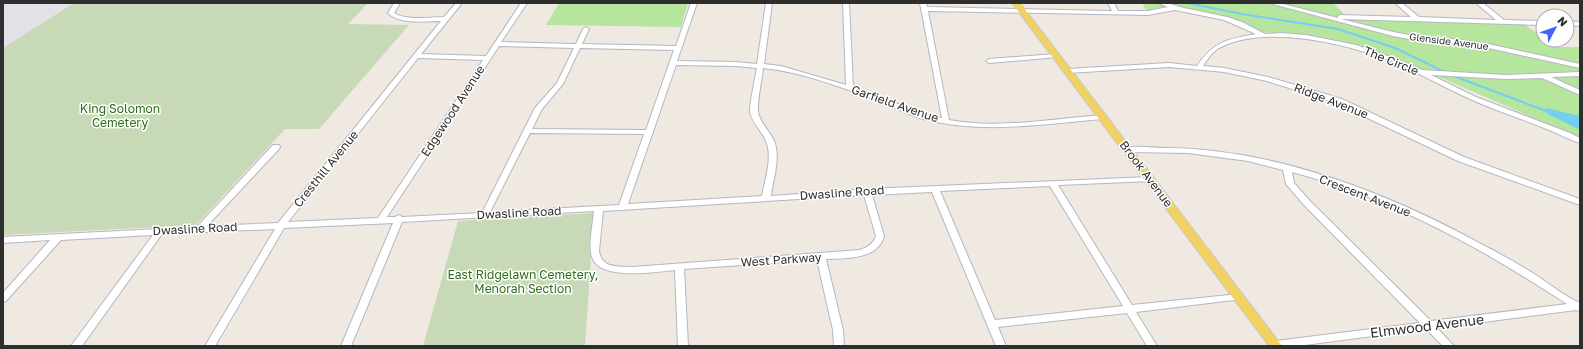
<svg xmlns="http://www.w3.org/2000/svg" width="1583" height="349" viewBox="0 0 1583 349" font-family="'Golos Text',sans-serif">
  <rect width="100%" height="100%" fill="#efe9e1"/>
  <!-- industrial -->
  <polygon fill="#e3e1e8" points="3,3 74,3 3,48"/>
  <!-- green -->
  <g fill="#b6e59e">
    <polygon points="559,3 688,3 681,27 546,25"/>
    <polygon points="1142,3 1333,3 1349,19 1520,22 1543,37 1543,40 1549,40 1560,47 1580,47 1580,138 1400,60 1366,47 1316,36 1260,32 1240,24 1173,8 1149,14"/>
  </g>
  <!-- cemetery -->
  <g fill="#c8d9b8">
    <polygon points="74,3 368,3 348,24 409,25 319,129 285,129 196,225 3,235 3,48"/>
    <polygon points="594,213 585,346 423,346 458,221"/>
  </g>
  <!-- water -->
  <polygon fill="#75cff0" points="1546,108 1580,116 1580,130 1546,113"/>
  <g fill="none" stroke-linecap="round" stroke-linejoin="round">
    <!-- stream -->
    <g stroke="#75cff0" stroke-width="2">
      <polyline points="1188,3 1242,14 1338,29 1395,48 1445,72"/>
      <polyline points="1451,75 1546,111"/>
    </g>
    <defs>
      <g id="minor">
        <path d="M394,3H400L394,13C406,21 431,17 444,17L456,3H462L421,54L486,56L521,3H527L501,42L576,44L583,29L586,27L589,29L582,44L676,46L691,3H697L677,61L736,62L757,64L766,3H772L764,64L781,66L846,85L843,3H849L853,87L930,116L942,118L920,3H926L927,7L1112,11L1108,3H1114L1118,11H1148L1168,7L1158,3H1167L1184,8L1227,17L1242,22L1265,34L1281,33L1306,35L1356,45L1396,59L1422,70L1506,75L1580,72V76L1551,77L1580,90V95L1542,78L1506,79L1431,75L1476,97L1570,133L1580,138V143C1570,140 1559,134 1549,130C1523,119 1496,111 1470,99C1443,87 1418,72 1391,61C1345,43 1264,24 1219,48C1212,52 1207,60 1203,66L1224,68L1268,77L1342,99L1464,157L1580,199V205L1458,161L1336,103L1267,81L1224,72L1169,67L1067,73L1064,71L1067,69L1169,63L1197,66C1214,41 1228,39 1256,34L1224,20L1175,10L1148,15L928,11L949,120C997,129 1053,119 1102,115L1106,117L1102,119C1043,124 985,134 927,120C913,117 899,109 885,104C847,89 803,72 763,68C762,79 757,102 758,111C759,122 770,131 774,141C781,157 773,179 771,196L867,189L1149,177H1152L1153,179L1152,181L1058,185L1132,305L1239,294L1242,295L1244,297L1242,299L1136,312L1157,346H1147L1127,313L998,327L1006,346H996L932,192L872,195L884,236C878,260 846,258 826,259L843,330L844,346H834L833,330L817,260L684,269L688,346H678L675,270C655,272 599,281 592,257C588,246 593,224 594,211L402,222L351,346H341L393,223L284,228L215,346H205L275,229L162,234L82,346H71L153,235L61,240L6,301L3,302V293L50,240L3,243V237L197,227L273,145H279L280,147L279,149L207,226L278,223L441,21C426,21 400,25 388,13ZM499,46L574,48L557,83L535,108L482,213L402,217L399,215L395,217H387ZM580,48L674,50L646,130L532,129L542,109L563,84ZM418,58L483,60L378,218L288,222ZM676,65L736,66L757,68C755,79 750,101 750,111C751,122 762,131 766,141C773,158 765,179 762,196L628,204ZM530,133L644,134L619,205L490,212ZM1050,186L1123,306L995,320L940,191ZM864,195L876,236C873,244 868,247 860,250L632,267C617,266 602,269 599,251L603,211Z"/>
        <polygon points="1269,3 1279,3 1338,18 1338,16 1340,15 1411,17 1395,3 1402,3 1419,17 1496,20 1476,3 1483,3 1504,20 1543,21 1543,25 1341,19 1393,32 1430,39 1452,39 1488,44 1580,64 1580,68 1488,48 1452,43 1430,43 1393,36"/>
        <polygon points="1567,21 1580,22 1580,26 1567,25"/>
        <polygon points="1056,54 1059,56 1058,57 989,63 986,61 989,59"/>
        <path d="M1125,148C1138,145 1154,148 1168,148C1274,149 1389,193 1481,244C1501,254 1520,265 1539,277C1552,286 1566,297 1580,303V311L1576,310L1437,328L1454,346H1443L1426,329L1297,346H1271V342L1275,341L1420,323L1304,205L1286,184L1283,170L1248,161L1188,153L1128,152H1125L1124,150ZM1292,172C1307,176 1323,181 1338,186C1420,214 1495,257 1567,304L1431,321L1310,201L1294,183Z"/>
      </g>
      <polygon id="major" points="1012,3 1020,3 1282,346 1269,346"/>
    </defs>
    <!-- minor casing -->
    <use href="#minor" stroke="#b4b7c1" stroke-width="2"/>
    <!-- major casing -->
    <use href="#major" stroke="#c9c9c9" stroke-width="2"/>
    <!-- minor -->
    <use href="#minor" fill="#fff" fill-rule="evenodd"/>
    <!-- major -->
    <use href="#major" fill="#f2d163" fill-rule="evenodd"/>
  </g>
  <g text-anchor="middle" stroke-width="3" stroke-linejoin="round" paint-order="stroke">
    <!-- far-street labels -->
    <g font-size="10" fill="#2e2e2e" stroke="#fff">
      <text transform="translate(1449 41) rotate(7)" y="4">Glenside Avenue</text>
    </g>
    <!-- street labels -->
    <g font-size="12" fill="#2e2e2e" stroke="#fff">
      <text transform="translate(1391 61) rotate(22)" y="4">The Circle</text>
      <text transform="translate(1331 101) rotate(21)" y="4">Ridge Avenue</text>
      <text transform="translate(895 104) rotate(19)" y="4">Garfield Avenue</text>
      <text transform="translate(453 111) rotate(-57)" y="4">Edgewood Avenue</text>
      <text transform="translate(326 169) rotate(-51)" y="4">Cresthill Avenue</text>
      <text transform="translate(1146 174) rotate(53)" y="4">Brook Avenue</text>
      <text transform="translate(842 193) rotate(-4)" y="4">Dwasline Road</text>
      <text transform="translate(1365 196) rotate(21)" y="4">Crescent Avenue</text>
      <text transform="translate(519 213) rotate(-3)" y="4">Dwasline Road</text>
      <text transform="translate(195 229) rotate(-3)" y="4">Dwasline Road</text>
      <text transform="translate(781 260) rotate(-4)" y="4">West Parkway</text>
    </g>
    <!-- park labels -->
    <g font-size="12" fill="#2c6e1b" stroke="#fff">
      <text x="120" y="113">King Solomon<tspan x="120" dy="14">Cemetery</tspan></text>
      <text x="523" y="279">East Ridgelawn Cemetery,<tspan x="523" dy="14">Menorah Section</tspan></text>
    </g>
    <!-- near-street labels -->
    <g font-size="14" fill="#2e2e2e" stroke="#fff">
      <text transform="translate(1427 326) rotate(-7)" y="5">Elmwood Avenue</text>
    </g>
  </g>
  <!-- border -->
  <rect width="1583" height="349" fill="none" stroke="#2e2e2e" stroke-width="8"/>
  <!-- north arrow -->
  <g transform="translate(1555 28) rotate(49)"><circle r="19" fill="#ffffff" stroke="#ababab"/>
  <path d="M0-3L7 15L0 10L-7 15Z" fill="#4264fb"/>
  <text y="-6" font-size="11" font-weight="bold" text-anchor="middle" fill="#2e2e2e">N</text>
  </g>
</svg>
